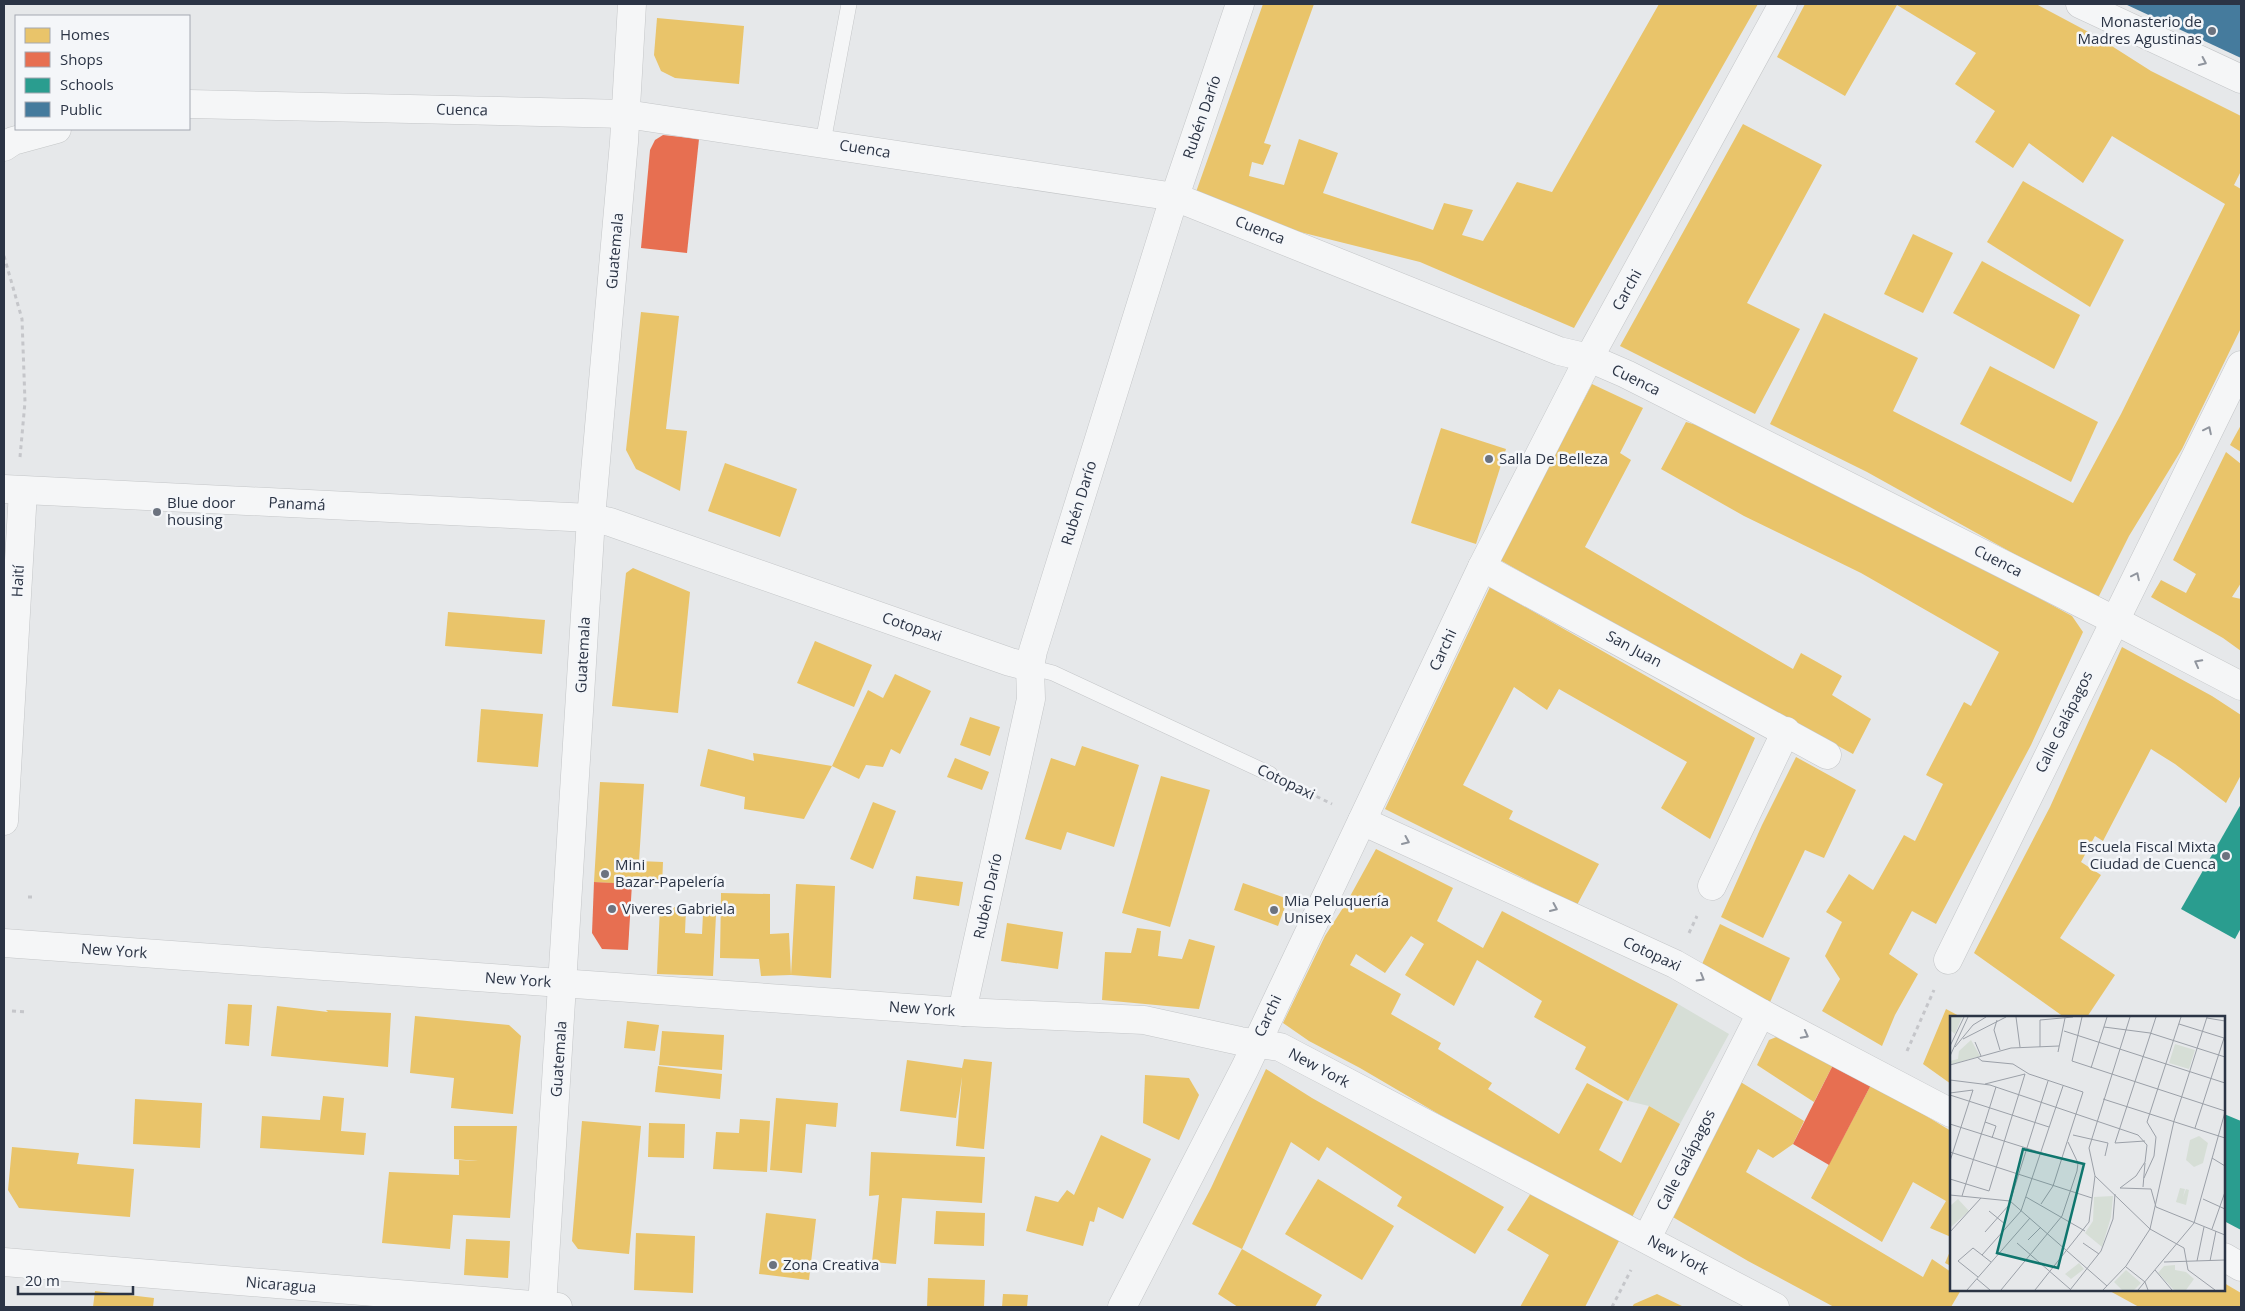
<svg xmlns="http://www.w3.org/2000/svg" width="2245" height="1311" viewBox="0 0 2245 1311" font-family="'Open Sans',sans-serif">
  <rect width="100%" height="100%" fill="#e6e8ea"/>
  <!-- green -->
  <polygon fill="#d6ded6" points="1678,1004 1729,1034 1680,1124 1649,1106 1628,1101"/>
  <!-- homes -->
  <g fill="#e9c46a">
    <polygon points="1263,4 1314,4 1264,143 1271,145 1263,165 1252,162 1249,176 1284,185 1299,139 1338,153 1323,193 1433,230 1444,203 1473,210 1462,235 1483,241 1517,182 1552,192 1659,4 1758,4 1574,328 1420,262 1276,226 1196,192"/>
    <polygon points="1805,4 2036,4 2096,36 2151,71 2241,116 2241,171 2234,185 2241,189 2241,328 2182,449 2129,536 2097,600 1867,472 1770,424 1824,313 1918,358 1893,411 2073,503 2121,414 2225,204 2112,136 2083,183 2029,143 2013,168 1975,142 1995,111 1955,84 1976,53 1897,5 1845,96 1777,57"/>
    <polygon points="657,18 744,26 739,84 675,78 661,71 654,55"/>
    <polygon points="1743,124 1822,165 1747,303 1800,329 1755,414 1620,346"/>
    <polygon points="2023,181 2124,240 2090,307 1987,242"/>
    <polygon points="1913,234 1953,253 1923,313 1884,294"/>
    <polygon points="1982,261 2080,315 2054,369 1953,313"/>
    <polygon points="641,312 679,316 666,429 687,431 680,491 636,469 626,450"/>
    <polygon points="1990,366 2098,422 2071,482 1960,424"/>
    <polygon points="1592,384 1643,408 1620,453 1631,460 1585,547 1793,669 1801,653 1842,676 1832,695 1871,719 1853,754 1602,618 1500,560"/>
    <polygon points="1686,422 1721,432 2008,581 2072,616 2083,632 2031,745 1936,924 1912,911 1889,954 1918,974 1895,1015 1882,1046 1822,1011 1840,979 1825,956 1842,922 1826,912 1849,874 1873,890 1904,835 1915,841 1943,784 1926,775 1964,702 1971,706 1999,652 1861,573 1744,516 1661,469"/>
    <polygon points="2241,425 2241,452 2230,445"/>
    <polygon points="1441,428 1506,449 1476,544 1411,523"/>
    <polygon points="2226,452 2241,464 2241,583 2232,597 2241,599 2241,651 2223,638 2151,597 2161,580 2186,593 2196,574 2173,560"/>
    <polygon points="725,463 797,489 780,537 708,511"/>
    <polygon points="633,568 690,592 678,713 612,706 626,573"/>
    <polygon points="1490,587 1755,738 1710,839 1661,808 1687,762 1559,689 1547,710 1514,687 1463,785 1513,811 1509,819 1599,864 1577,905 1385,809"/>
    <polygon points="448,612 545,620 542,654 445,646"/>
    <polygon points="815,641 872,665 854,707 797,683"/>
    <polygon points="2122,647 2212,696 2241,715 2241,775 2226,803 2175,764 2151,749 2103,841 2095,836 2081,862 2101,875 2060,938 2115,975 2087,1017 2064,1017 1974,953 2050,807"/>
    <polygon points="895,674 931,691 900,754 891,749 883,767 866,765 859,779 832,766 804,819 744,809 745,797 700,786 708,749 754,761 753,753 832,766 868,690 883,698"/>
    <polygon points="481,709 543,714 538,767 477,762"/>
    <polygon points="970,717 1000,727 990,756 960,745"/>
    <polygon points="1082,746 1139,765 1114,847 1067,832 1061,850 1025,839 1051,758 1075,766"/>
    <polygon points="1796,757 1856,790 1824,858 1805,850 1763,938 1721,917 1762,825"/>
    <polygon points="955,758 989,772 982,790 947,777"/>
    <polygon points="1161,776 1210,790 1170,927 1122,913"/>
    <polygon points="600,782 644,784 639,861 663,862 662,886 594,882"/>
    <polygon points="873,802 896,811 873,869 850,859"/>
    <polygon points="1376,849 1453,888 1437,921 1483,948 1502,911 1678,1004 1628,1101 1575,1069 1586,1047 1534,1017 1542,1001 1477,960 1454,1006 1405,975 1424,944 1411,936 1385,973 1356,954 1350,965 1401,994 1391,1014 1441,1043 1438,1049 1492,1083 1488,1089 1559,1134 1587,1083 1623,1102 1599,1150 1621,1163 1649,1106 1680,1124 1628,1225 1360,1068 1309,1041 1283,1023 1325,936 1348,900"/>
    <polygon points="916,876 963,882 959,906 913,899"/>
    <polygon points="1243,883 1288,899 1278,926 1234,910"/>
    <polygon points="796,884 835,886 831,978 791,975 761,976 759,959 720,958 721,893 770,894 770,934 789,933 791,975"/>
    <polygon points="660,906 686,908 685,933 702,934 703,914 716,915 713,976 657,974"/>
    <polygon points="1007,923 1063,932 1058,969 1001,961"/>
    <polygon points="1720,924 1790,958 1766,1011 1698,973"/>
    <polygon points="1137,928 1161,931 1158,956 1182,959 1189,939 1215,946 1199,1009 1102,1000 1105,952 1131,953"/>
    <polygon points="228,1004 252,1005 249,1046 225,1044"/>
    <polygon points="277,1006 328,1012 326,1010 391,1013 388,1067 271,1056"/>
    <polygon points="1946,1009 1961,1017 1951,1017 1951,1084 1923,1064"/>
    <polygon points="415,1016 509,1025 521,1036 513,1114 451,1108 454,1078 410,1073"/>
    <polygon points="627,1021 659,1025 655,1051 624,1048"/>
    <polygon points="662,1031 724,1035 722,1070 659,1065"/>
    <polygon points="1781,1035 1834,1063 1814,1102 1757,1065 1769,1040"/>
    <polygon points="964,1059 992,1062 984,1149 956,1146 962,1077 956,1118 900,1111 907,1060 962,1068"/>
    <polygon points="658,1066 722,1074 720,1099 655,1092"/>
    <polygon points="1266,1069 1312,1098 1504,1207 1475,1254 1397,1206 1402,1197 1327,1147 1319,1161 1291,1142 1242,1249 1192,1224 1211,1188"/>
    <polygon points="1145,1075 1189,1078 1199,1095 1179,1140 1143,1123"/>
    <polygon points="1739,1081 1804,1121 1793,1144 1773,1158 1758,1149 1746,1172 1923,1277 1932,1259 1951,1272 1951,1290 1961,1290 1951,1307 1834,1307 1748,1261 1671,1216"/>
    <polygon points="1872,1083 1951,1131 1951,1237 1930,1228 1946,1201 1913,1182 1882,1242 1811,1198"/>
    <polygon points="323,1096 344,1098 341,1131 366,1133 364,1155 260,1148 262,1116 320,1120"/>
    <polygon points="776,1098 838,1103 836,1127 806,1124 802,1173 770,1170"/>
    <polygon points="135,1099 202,1103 200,1148 133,1144"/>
    <polygon points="740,1119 770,1121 767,1172 713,1169 716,1132 739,1133"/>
    <polygon points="582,1121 641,1126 629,1254 578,1249 572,1241"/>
    <polygon points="649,1123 685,1124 684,1158 648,1157"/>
    <polygon points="454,1126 517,1126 510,1218 453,1215 450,1249 382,1243 389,1172 459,1175 459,1160 478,1161 454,1159"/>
    <polygon points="1101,1135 1151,1159 1123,1219 1098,1207 1094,1222 1090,1221 1083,1246 1026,1231 1035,1196 1058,1202 1067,1190 1074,1195"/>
    <polygon points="12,1147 79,1153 77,1164 134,1169 130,1217 19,1208 8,1190"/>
    <polygon points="871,1152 985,1157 982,1203 902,1198 896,1264 872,1262 879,1195 869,1196"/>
    <polygon points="1318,1179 1394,1226 1362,1280 1285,1234"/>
    <polygon points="1533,1190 1620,1239 1585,1307 1520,1307 1549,1255 1507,1230"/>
    <polygon points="936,1211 985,1213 984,1246 934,1244"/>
    <polygon points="766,1213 816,1219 809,1280 759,1274"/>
    <polygon points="636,1233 695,1236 693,1293 634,1290"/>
    <polygon points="466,1239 510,1241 508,1278 464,1275"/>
    <polygon points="1242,1249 1322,1295 1315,1307 1238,1307 1218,1294"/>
    <polygon points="1951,1249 1951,1266 1945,1263"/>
    <polygon points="928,1278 985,1280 984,1307 927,1307"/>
    <polygon points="2224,1283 2241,1293 2241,1307 2139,1307 2108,1290 2224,1290"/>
    <polygon points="95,1291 154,1298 153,1307 93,1307"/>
    <polygon points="1003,1294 1028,1295 1027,1307 1002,1307"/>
    <polygon points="1657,1294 1684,1307 1632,1307 1634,1304"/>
  </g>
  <!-- shops -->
  <g fill="#e76f51">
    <polygon points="663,135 699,139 687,253 641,248 650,150 655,140"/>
    <polygon points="594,882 632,884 628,950 602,949 592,933"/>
    <polygon points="1834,1063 1872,1083 1829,1165 1793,1144"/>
  </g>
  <!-- schools -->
  <g fill="#2a9d8f">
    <polygon points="2241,804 2241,928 2235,939 2181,909"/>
    <polygon points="2224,1114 2241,1121 2241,1230 2224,1221"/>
  </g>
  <!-- public -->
  <polygon fill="#457b9d" points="2125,4 2241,4 2241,58"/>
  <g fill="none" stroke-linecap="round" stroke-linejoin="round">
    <defs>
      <g id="lane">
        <polyline points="823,142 849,4"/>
        <polyline points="1030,667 1053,673 1270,774"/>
      </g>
      <g id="street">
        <polyline points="2080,4 2241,79"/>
        <polyline points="189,104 626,114 1175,197 1559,351 1589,358 1626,374 2114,620 2241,686"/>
        <polyline points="4,147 13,141 57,129"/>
        <polyline points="4,489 591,518 610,522 1010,662 1030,667"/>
        <polyline points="1482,567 1827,755"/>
        <polyline points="4,821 23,491"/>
        <polyline points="1362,821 1675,964 1761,1013 1951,1113"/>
        <polyline points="1712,886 1786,731"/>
        <polyline points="4,943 964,1012 1144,1020 1240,1041 1280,1047 1775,1307"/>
        <polyline points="1948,960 2241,365"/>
        <polyline points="964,1012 965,998 1031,699 1030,667 1033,651 1169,214 1240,4"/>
        <polyline points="1647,1238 1761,1013"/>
        <polyline points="2224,1257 2241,1267"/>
        <polyline points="4,1262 558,1307"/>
        <polyline points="542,1307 591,518 624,142 632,4"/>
        <polyline points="1122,1307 1245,1068 1482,567 1589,358 1783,4"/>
      </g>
    </defs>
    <!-- lane casing -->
    <use href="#lane" stroke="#c4c6c8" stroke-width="16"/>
    <!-- street casing -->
    <use href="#street" stroke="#c4c6c8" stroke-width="29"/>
    <!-- path -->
    <g stroke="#c5c6ca" stroke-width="3" stroke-dasharray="4 4" stroke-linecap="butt">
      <polyline points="4,256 22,319 25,402 20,457"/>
      <polyline points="1295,786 1332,804"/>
      <polyline points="28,897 36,897"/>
      <polyline points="1689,933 1697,916"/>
      <polyline points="12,1011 27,1012"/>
      <polyline points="1907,1051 1934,990"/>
      <polyline points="1612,1307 1631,1270"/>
    </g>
    <!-- lane -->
    <use href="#lane" stroke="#f5f6f7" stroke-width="15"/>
    <!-- street -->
    <use href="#street" stroke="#f5f6f7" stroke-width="28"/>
  </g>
  <!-- one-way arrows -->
  <defs><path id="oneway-chevron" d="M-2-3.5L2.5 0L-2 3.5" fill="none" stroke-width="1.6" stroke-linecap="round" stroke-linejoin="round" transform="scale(1.25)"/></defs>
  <g stroke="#90959e">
    <use href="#oneway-chevron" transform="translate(2203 62) rotate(25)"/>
    <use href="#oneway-chevron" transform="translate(2208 430) rotate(-64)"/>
    <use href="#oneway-chevron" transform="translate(2136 576) rotate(-64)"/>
    <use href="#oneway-chevron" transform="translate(2198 663) rotate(-152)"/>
    <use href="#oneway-chevron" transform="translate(1406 841) rotate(24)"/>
    <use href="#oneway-chevron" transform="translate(1554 908) rotate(24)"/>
    <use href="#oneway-chevron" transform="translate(1701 978) rotate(30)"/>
    <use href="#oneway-chevron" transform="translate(1805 1035) rotate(28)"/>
  </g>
  <!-- markers -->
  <g fill="#6c737f" stroke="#f4f6f9" stroke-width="2">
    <circle cx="2212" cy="31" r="5"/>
    <circle cx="1489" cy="459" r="5"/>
    <circle cx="157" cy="512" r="5"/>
    <circle cx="2226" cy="856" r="5"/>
    <circle cx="605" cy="874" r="5"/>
    <circle cx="612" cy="909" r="5"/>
    <circle cx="1274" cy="910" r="5"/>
    <circle cx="773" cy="1265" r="5"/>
  </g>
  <g text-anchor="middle" stroke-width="5" stroke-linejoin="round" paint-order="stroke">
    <!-- poi labels -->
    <g font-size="15" fill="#2b3445" stroke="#f4f6f9" text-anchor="start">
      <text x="2202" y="27" text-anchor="end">Monasterio de<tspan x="2202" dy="17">Madres Agustinas</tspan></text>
      <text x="1499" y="464">Salla De Belleza</text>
      <text x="167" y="508">Blue door<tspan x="167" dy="17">housing</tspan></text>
      <text x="2216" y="852" text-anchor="end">Escuela Fiscal Mixta<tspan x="2216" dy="17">Ciudad de Cuenca</tspan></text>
      <text x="615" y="870">Mini<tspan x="615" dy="17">Bazar-Papelería</tspan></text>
      <text x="1284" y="906">Mia Peluquería<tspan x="1284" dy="17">Unisex</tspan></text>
      <text x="622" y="914">Viveres Gabriela</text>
      <text x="783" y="1270">Zona Creativa</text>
    </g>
    <!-- street labels -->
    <g font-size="15" fill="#2b3445" stroke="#f4f6f9">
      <text transform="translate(462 110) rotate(1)" y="5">Cuenca</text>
      <text transform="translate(1202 117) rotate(-71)" y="5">Rubén Darío</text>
      <text transform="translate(865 149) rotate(9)" y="5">Cuenca</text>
      <text transform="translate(1260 230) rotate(22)" y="5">Cuenca</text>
      <text transform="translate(615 251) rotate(-85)" y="5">Guatemala</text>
      <text transform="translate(1627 290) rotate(-61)" y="5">Carchi</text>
      <text transform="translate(1636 380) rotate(26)" y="5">Cuenca</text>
      <text transform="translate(1079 503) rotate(-73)" y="5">Rubén Darío</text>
      <text transform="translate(297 504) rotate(3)" y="5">Panamá</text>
      <text transform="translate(1998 561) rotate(27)" y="5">Cuenca</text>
      <text transform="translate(18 581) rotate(-87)" y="5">Haití</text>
      <text transform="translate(912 627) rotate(19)" y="5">Cotopaxi</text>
      <text transform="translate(1634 649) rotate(28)" y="5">San Juan</text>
      <text transform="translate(1443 650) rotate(-65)" y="5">Carchi</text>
      <text transform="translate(583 655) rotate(-87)" y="5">Guatemala</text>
      <text transform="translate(2064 722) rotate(-64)" y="5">Calle Galápagos</text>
      <text transform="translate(1286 782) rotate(26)" y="5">Cotopaxi</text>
      <text transform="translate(988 896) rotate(-78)" y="5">Rubén Darío</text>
      <text transform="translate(114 951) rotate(4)" y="5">New York</text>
      <text transform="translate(1652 954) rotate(25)" y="5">Cotopaxi</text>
      <text transform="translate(518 980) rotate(4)" y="5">New York</text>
      <text transform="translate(922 1009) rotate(4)" y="5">New York</text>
      <text transform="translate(1268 1016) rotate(-65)" y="5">Carchi</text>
      <text transform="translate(559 1059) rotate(-86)" y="5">Guatemala</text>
      <text transform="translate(1319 1068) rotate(28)" y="5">New York</text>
      <text transform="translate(1686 1160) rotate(-63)" y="5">Calle Galápagos</text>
      <text transform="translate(1678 1255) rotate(28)" y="5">New York</text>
      <text transform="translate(281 1285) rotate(5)" y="5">Nicaragua</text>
    </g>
  </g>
  <!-- overview -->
  <g transform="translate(1950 1016)">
    <rect width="275" height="275" fill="#e6e8ea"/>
    <path d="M0,1H12L5,18L0,14ZM21,24L30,40L0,49V45L8,43L9,35ZM225,28L245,34L239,53L219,47ZM249,120L258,127L253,147L244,151L236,144L240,124ZM230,172L235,173L233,181L236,173L239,174L236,189L226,186ZM163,180L161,201L152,231L135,217L143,205L144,181ZM8,183L19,195L1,211L0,190ZM129,247L134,253L121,263L115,258ZM225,249V254L236,256L244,263L236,274H224L208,257L214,250ZM176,254L191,267L184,274H172L164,266Z" fill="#d6ded6"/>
    <path fill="none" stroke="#9ba0a8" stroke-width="1" d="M66,1L70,31M132,1L122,45L275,95M257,2L275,5M47,4L44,14L50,34M229,8L274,22M154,11L200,17L275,41M114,15L275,67M13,23L56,1M25,26L31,40M0,30L14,1M5,31L23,9L36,1M90,31V4L123,1M108,36L115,2M0,40L18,1M27,41L32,45L63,48L79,58L133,76L103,170L91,188M0,49L61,32L109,30M141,52L157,1M0,64L40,69L188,119L197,129L195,146L186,160L170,172L201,173L206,191M35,68L75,58M0,77L23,74L0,145M0,79L99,111M153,83L275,122M35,106L46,110L42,122M0,108L111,143M245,112L274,22M123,119L158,127L155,140M195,125L165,127L206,1M0,136L142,182M262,142L275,150M145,160L200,213L234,232L238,254L265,274M194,162L204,140L206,121L197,106L231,1M0,163L39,175L75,58M193,171L195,147M0,179L60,185L157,270M12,180L46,71M76,181L135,215M253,183L275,193M206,191L275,219M39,195L55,208M262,213L275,176M0,216L31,182M35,216L59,189L98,65M78,224L91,211M67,227L120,273M133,227L149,238M32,239L71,195L113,70M247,245L254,211M260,245L266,215M214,246L275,244M176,251L195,266L198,274M205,254L222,274M28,261L8,245L23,232L41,246M27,263L40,274M17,274L80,202M51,274L112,200L127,155L128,147L118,126M85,274L139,206L145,160L139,132L180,1M120,274L151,235L163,203L165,178M153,274L176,250L200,213L224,105L257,1M188,274L244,207L275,96"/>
    <path fill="#0f766e" fill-opacity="0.15" stroke="#0f766e" stroke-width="2.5" d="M73,133L134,148L108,252L47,237Z"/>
    <rect width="275" height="275" fill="none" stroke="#2b3445" stroke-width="2.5"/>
  </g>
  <!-- border -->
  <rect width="2245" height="1311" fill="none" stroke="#2b3445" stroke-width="10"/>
  <!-- legend -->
  <rect x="15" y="15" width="175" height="115" fill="#f4f6f9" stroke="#a4a8b1"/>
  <rect x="25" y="28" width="25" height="15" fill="#e9c46a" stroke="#a4a8b1"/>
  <text x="60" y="40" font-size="15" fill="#2b3445">Homes</text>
  <rect x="25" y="52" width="25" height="15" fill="#e76f51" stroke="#a4a8b1"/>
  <text x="60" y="65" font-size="15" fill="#2b3445">Shops</text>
  <rect x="25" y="78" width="25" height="15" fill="#2a9d8f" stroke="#a4a8b1"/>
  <text x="60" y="90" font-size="15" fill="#2b3445">Schools</text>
  <rect x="25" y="102" width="25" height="15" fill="#457b9d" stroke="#a4a8b1"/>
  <text x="60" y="115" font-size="15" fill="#2b3445">Public</text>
  <!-- scale -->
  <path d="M18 1286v8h115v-8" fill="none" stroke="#2b3445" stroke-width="2.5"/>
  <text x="25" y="1286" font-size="15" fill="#2b3445" stroke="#f4f6f9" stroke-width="4" paint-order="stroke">20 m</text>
</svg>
